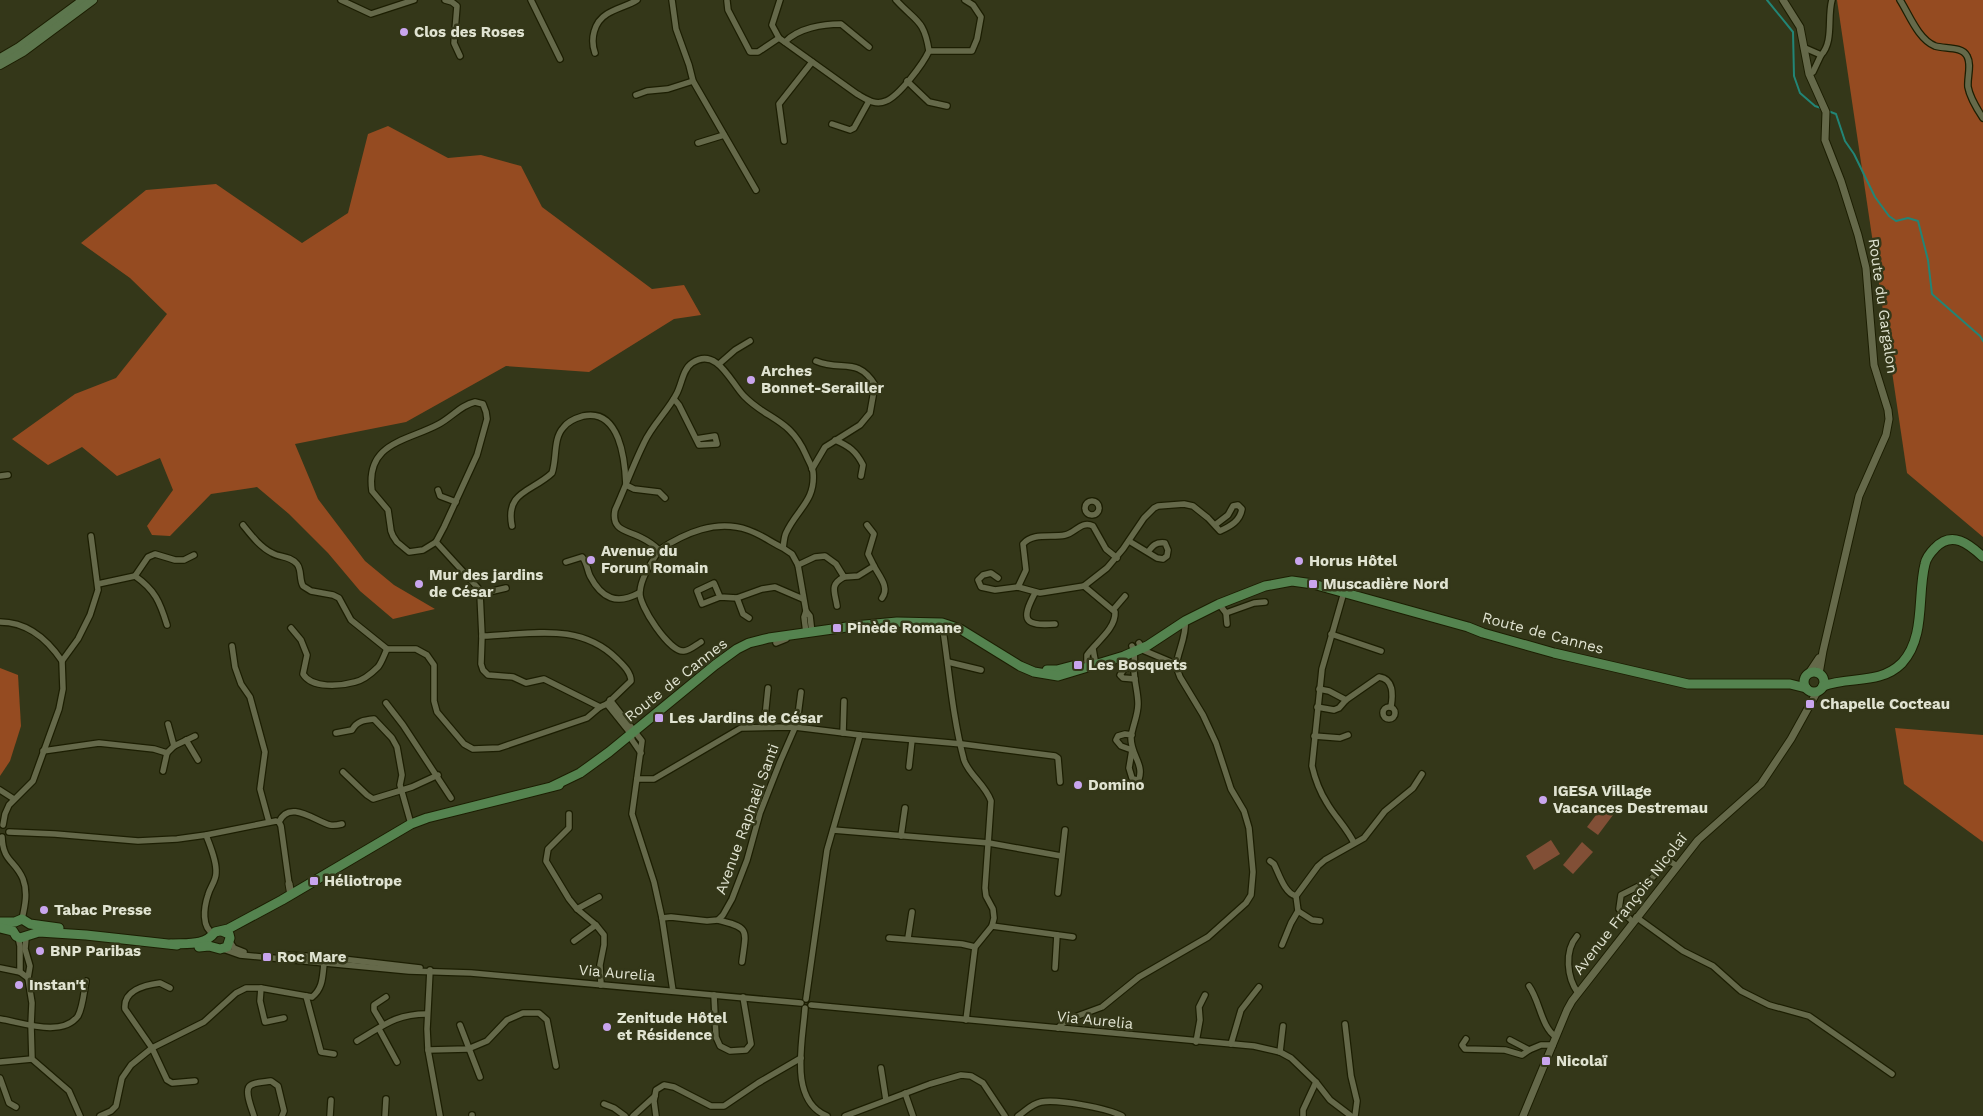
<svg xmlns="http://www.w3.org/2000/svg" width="1983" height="1116" viewBox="0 0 1983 1116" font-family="'Work Sans',sans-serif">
  <rect width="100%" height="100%" fill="#343719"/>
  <!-- green -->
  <g fill="#814f36">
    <polygon points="1605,803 1616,811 1598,835 1587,827"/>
    <polygon points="1551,840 1560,854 1534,870 1526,856"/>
    <polygon points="1582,842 1593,852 1573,874 1563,865"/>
  </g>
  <!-- forest -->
  <g fill="#954b21">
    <polygon points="1837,0 1983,0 1983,537 1907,473"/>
    <polygon points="388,126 448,158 481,155 521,166 542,207 652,289 684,285 701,315 674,319 589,372 506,366 406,422 295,444 318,499 365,561 394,585 435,609 393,619 360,591 328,553 289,514 257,487 211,494 170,536 152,535 147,526 173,490 160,458 117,476 82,447 48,465 12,439 75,394 116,378 167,314 130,278 81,243 146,190 216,184 302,243 348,213 368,134"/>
    <polygon points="0,668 18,675 21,726 10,761 0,776"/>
    <polygon points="1895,728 1983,735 1983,842 1904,784"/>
  </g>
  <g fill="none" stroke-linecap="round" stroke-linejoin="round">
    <!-- stream -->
    <g stroke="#228576" stroke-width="2">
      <polyline points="1767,0 1793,32 1794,76 1800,93 1815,106 1821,108"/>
      <polyline points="1828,111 1836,114 1845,141 1854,154 1875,197 1889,216 1896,221 1908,218 1918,221 1928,260 1932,294 1980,336 1983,341"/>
    </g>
    <defs>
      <g id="minor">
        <polyline points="341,0 371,14 414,0"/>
        <polyline points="445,0 452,2 457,6 454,43 460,56"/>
        <polyline points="531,0 560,59"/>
        <polyline points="672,0 676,29 689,65 693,81 756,190"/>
        <path d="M780,0L772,25L779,38L857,94C866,99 875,106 886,101C899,96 923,64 929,51C924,19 916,22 896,0"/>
        <path d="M1900,0C1909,14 1918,39 1935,46C1945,49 1962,46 1967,56C1972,65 1967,77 1968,87C1970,98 1977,109 1983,118"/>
        <polyline points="727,1 728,10 750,52 758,52 779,38"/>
        <path d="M785,42C798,28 823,24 841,24L869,47"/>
        <path d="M1805,48L1821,55C1834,42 1827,17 1832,0"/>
        <polyline points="929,51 972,51 977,39 981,17 973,5 965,0"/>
        <path d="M595,53C590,39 594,22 607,14C616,8 628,6 637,0"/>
        <polyline points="1809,74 1813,72 1821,55"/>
        <polyline points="907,81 929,102 947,106"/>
        <polyline points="636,95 647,91 668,89 693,81"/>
        <polyline points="832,124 850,130 854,128 869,101"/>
        <polyline points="784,141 779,104 812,62"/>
        <polyline points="698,143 724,135"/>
        <polyline points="719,364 735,350 750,341"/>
        <polyline points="674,399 679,405 699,445 717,444 715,436 696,439"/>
        <path d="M475,402L483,404L486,412L487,419L477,455L444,527L436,542L423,550L409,552L397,542L393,536L391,531L388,510L372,491C365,442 408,441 439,424C452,417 461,405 475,402Z"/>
        <path d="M835,440C849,446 856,451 863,465L861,476"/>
        <path d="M812,469L825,447L860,425L870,413L875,385C857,356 842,372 816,361"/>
        <polyline points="0,476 8,475"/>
        <polyline points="438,490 440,496 456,502"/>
        <circle cx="1092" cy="508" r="7"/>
        <path d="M243,525C251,535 260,547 272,553C280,558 289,555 297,564C302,570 299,579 303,586L311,591L333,595L339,598L351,620L387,649H416L427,655L434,665V701L437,712L464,744L473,749L499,748L587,718L600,707L607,704L631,681C631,672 623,665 617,659C579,621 530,635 482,636L480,594L478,588L436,542"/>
        <path d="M512,526C505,491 532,492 552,473C557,459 553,439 563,428C567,422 576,418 583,416C620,408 625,460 626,485L634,489L659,492L665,498"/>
        <path d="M1129,541L1157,558L1163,559L1167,556L1168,550L1165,543C1156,542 1153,545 1148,552"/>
        <path d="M783,548C771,542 760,534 748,530C716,519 685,533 659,550C654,545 648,541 642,538C627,530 611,531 615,510C625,488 633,465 644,443C652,425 668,411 677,393C682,383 683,369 692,363C717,346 731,383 744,396C767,420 790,418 806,455C808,460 812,466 813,472C816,501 796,510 786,533C784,537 784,543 783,548L792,554L798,565L806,611L810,616L812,633"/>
        <path d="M659,550C652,562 641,577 640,592C638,605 670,653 684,651C689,651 696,645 701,642"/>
        <path d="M566,562L582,557C587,562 587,570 590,576C602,599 617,605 639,593"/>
        <polyline points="798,565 815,557 825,556 836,564 844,577 858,576 874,566 868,554 874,534 867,525"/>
        <path d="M874,566C879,576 890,587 882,598"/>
        <path d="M135,576C155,590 160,602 167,625"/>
        <path d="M998,578L991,573L983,575L978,580L981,587L995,590L1018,587L1040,593L1084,586L1107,568L1123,549L1144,518L1154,508L1158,506L1184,504L1193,506L1208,518L1220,531C1231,526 1240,521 1242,509L1238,505L1233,506L1228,515L1215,525"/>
        <polyline points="98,584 135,576 148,557 155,554 175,560 184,560 194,555"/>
        <path d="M1084,586L1115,612C1116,629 1095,643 1087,655V662L1094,664"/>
        <path d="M1018,587L1026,570L1023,544C1033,532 1052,538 1065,535C1075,533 1082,520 1093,526L1106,549L1117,558"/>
        <path d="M1344,592L1322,669L1312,766C1315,779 1320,792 1327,803C1335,817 1347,828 1354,843"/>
        <path d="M1035,593C1020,621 1025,626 1055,624"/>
        <polyline points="480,594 506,588"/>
        <polyline points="720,597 714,583 697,591 702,604 720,597 737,598 762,589 775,587 803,599"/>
        <polyline points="737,598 743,614 749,618"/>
        <polyline points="1219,604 1226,613 1227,624"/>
        <path d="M837,606C835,592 829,585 844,577"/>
        <polyline points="1113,610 1125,596"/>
        <polyline points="806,611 804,617 806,633"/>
        <polyline points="1226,613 1254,603 1265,602"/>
        <path d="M0,622C28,622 47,639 62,661"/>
        <path d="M942,623C949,668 952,715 964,760C969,775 985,784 991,801L985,888L986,896L993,909L994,918L992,926L975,947L966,1020"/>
        <path d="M291,628L301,640L307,655L303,674C312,689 341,686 355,682C364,680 372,673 378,667C382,662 384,655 387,649"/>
        <polyline points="1331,634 1381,651"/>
        <polyline points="482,636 481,664 483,670 488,675 513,677 526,683 544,679 600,707"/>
        <polyline points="776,643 786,639"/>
        <polyline points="232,646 235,667 241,684 250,697 265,752 260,789 269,822"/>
        <polyline points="948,662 981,670"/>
        <polyline points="1091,664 1094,664 1095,660 1093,649"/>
        <polyline points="1134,666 1125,668 1120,675 1123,678 1135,679"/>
        <path d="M1176,666C1178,651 1187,635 1185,621"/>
        <polyline points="1319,689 1329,691 1346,700"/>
        <polyline points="610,700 642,741 632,814 654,882 662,918 673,991"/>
        <polyline points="386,703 403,725 451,798"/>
        <polyline points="607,704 631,734 632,740 641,753"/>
        <circle cx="1389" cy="713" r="6"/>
        <path d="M1317,707L1334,710L1339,708L1346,700L1379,677C1394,679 1393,695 1391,707"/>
        <polyline points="764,727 768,688"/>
        <path d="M336,733L352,730C357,721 364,720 374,719L392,738L397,747L402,775L400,785L411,824"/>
        <polyline points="843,733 844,701"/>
        <path d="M1132,735L1125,734L1118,736L1116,740L1121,746L1132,750L1129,768L1132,778L1136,780L1139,779C1144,764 1131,755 1131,738C1132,727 1138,716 1138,704C1138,692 1134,681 1134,669C1134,661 1136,654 1132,646"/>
        <polyline points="1314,736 1340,738 1348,735"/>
        <polyline points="186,740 198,760"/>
        <polyline points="174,746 195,736"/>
        <polyline points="43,751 99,743 154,749 167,753 174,746 168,724"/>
        <polyline points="909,767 912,740"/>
        <polyline points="163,771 167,753"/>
        <polyline points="343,772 367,795 373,799 412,787 438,775"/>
        <polyline points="637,779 654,779 741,728 795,727 860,735 962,744 1055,756 1058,758 1060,782"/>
        <polyline points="0,790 14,799"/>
        <polyline points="569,814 569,828 548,849 546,861 569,899 577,909 596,925 604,935 604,945 600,965 601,985"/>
        <path d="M279,822C289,799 315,821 330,825C334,826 338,825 342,824"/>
        <polyline points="3,825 5,814 9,805 33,781 59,709 63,689 62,661 78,639 90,615 98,590 91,536"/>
        <polyline points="833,830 989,843 1061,856"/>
        <polyline points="9,832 55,834 138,841 177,839 206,835 276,821 279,822 281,826 289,884"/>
        <path d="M206,835C210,846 217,861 216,873C216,881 210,887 208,895C204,907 201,928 214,934"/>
        <polyline points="901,836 905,808"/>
        <path d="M2,837C3,862 15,860 23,879C28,892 25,906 22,919"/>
        <path d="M1270,861L1274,864C1279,874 1285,894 1296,896"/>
        <polyline points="1058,893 1065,830"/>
        <polyline points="1296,896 1318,866 1325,860 1364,838 1385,811 1413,788 1422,774"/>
        <polyline points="577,909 599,897"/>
        <polyline points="1298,911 1312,920 1320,921"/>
        <polyline points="1636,917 1683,951 1713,966 1741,991 1769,1005 1809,1016 1892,1074"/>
        <polyline points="662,918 671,917 707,921 718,920 723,915 732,899 747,860 760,813 780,762 797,723 801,692"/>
        <path d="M718,920C751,928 746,930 742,962"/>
        <polyline points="1632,921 1619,909 1621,895 1649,881 1667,863 1671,862 1677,866"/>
        <polyline points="992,926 1073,937"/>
        <path d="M1577,936C1564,951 1567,978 1578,993"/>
        <polyline points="18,937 20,946 20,972 28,978"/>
        <polyline points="26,938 25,949 30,966 28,978 32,1003 31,1025 32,1059 69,1091 80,1116"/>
        <polyline points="889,938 962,944 975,947"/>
        <polyline points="908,938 912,912"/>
        <polyline points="574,941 596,925"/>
        <polyline points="230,942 234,948 244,952"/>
        <polyline points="1282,945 1291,923 1298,911 1296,896"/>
        <polyline points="223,949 240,955 409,971 471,973 801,1003"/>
        <polyline points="283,955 325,957 420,968"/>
        <polyline points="0,968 20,972"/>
        <polyline points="1055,968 1057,935"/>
        <polyline points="430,970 427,1029 428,1050 440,1116"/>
        <path d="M1529,986C1540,1001 1541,1027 1556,1037"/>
        <path d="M170,988L160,983C144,985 123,991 125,1009L152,1048L167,1080L172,1083L195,1081"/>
        <polyline points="261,988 260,1001 265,1022 284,1018"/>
        <polyline points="714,995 716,1037 720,1046 730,1051 746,1050 751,1044 743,997"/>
        <polyline points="306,996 321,1052 334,1054"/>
        <polyline points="806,999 827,850 860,735"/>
        <polyline points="811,1005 1254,1046 1280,1052 1291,1058 1316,1082 1330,1100 1351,1116"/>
        <path d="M805,1008C803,1041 788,1100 827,1116"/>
        <path d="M0,1019C21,1022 62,1038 78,1016C83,1007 84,991 86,981"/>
        <polyline points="1345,1024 1351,1076 1357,1101 1355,1116"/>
        <polyline points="383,1025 374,1010 374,1005 386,997"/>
        <polyline points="460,1025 480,1077"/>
        <polyline points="1058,1028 1063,1023 1072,1018 1102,1007 1139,977 1208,937 1246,903 1251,895 1253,872 1249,828 1244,811 1231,789 1216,743 1203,715 1180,677 1176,666 1171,662 1145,651 1139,643"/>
        <polyline points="379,1029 397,1062"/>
        <polyline points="1466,1039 1462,1045 1465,1049 1505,1050 1522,1055 1529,1050"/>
        <polyline points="1510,1040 1529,1050 1541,1045 1553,1045"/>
        <path d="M357,1041C383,1026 395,1014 427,1014"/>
        <polyline points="1196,1042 1200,1020 1199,1007 1205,995"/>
        <polyline points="1231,1044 1241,1010 1259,987"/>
        <polyline points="428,1050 468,1049 487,1041 507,1020 523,1013 539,1013 547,1020 556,1066"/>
        <polyline points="1280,1052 1283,1026"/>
        <polyline points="0,1062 32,1059"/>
        <polyline points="881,1068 886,1100"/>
        <polyline points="0,1078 9,1103 16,1107"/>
        <polyline points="905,1093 913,1116"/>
        <polyline points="604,1104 614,1108 625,1116"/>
        <polyline points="472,1115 472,1116"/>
        <path d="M100,1116L111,1111L116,1106L122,1078L131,1065L152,1048L204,1022L236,993L246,988H261L312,997C325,987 322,972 325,957"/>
        <path d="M254,1116C252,1109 243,1089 251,1085C255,1082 265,1082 271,1081L278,1086L284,1111L282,1116"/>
        <polyline points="330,1116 331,1100"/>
        <polyline points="385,1116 386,1099"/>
        <polyline points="633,1116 655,1096"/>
        <polyline points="656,1116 654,1101 656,1090 664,1085 674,1087 711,1106 724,1106 758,1083 801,1058"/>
        <polyline points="845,1116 930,1084 961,1075 971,1076 983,1083 1005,1116"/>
        <path d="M1018,1116C1026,1111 1031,1104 1041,1102C1058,1099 1107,1108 1122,1116"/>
        <polyline points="1303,1116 1303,1110 1316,1082"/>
      </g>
      <g id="tertiary">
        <polyline points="1783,0 1800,27 1809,74 1826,112 1825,140 1841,181 1858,235 1866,268 1874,365 1888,410 1889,419 1886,435 1859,496 1823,651 1819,674"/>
        <polyline points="1809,673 1819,658"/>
        <polyline points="289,884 291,895"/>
        <polyline points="1523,1116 1567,1010 1572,1001 1698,840 1761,784 1791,739 1817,692"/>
      </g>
      <g id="secondary">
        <polyline points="0,58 19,47 83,0"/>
        <polyline points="0,65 23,52 93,0"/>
      </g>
      <g id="primary">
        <polyline points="1047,670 1057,670 1076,665"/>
        <circle cx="1814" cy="682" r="10"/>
        <path d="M1823,686C1850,676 1880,685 1902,663C1926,637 1917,595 1925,564C1926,559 1931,552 1935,548C1952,530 1969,544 1983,557"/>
        <polyline points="553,786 580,773 609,752 715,665 737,649 749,643 769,638 854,626 897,622 942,623 960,629 1020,666 1034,672 1058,676 1124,656 1147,646 1185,621 1219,604 1265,586 1292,581 1313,584 1468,627 1483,633 1554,653 1688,684 1790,684 1806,688"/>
        <polyline points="0,922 15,922 22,919 30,924 59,928"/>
        <polyline points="0,928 13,931 16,936 20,938 39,932 86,935 177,945"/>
        <path d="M171,944C187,943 205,946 215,932L228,929L282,900L411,824L427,818L559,785"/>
        <polyline points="199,947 209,946 220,949 227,947 230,938 229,934 222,931"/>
      </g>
    </defs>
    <!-- minor casing -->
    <use href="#minor" stroke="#1c1e02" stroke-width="8"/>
    <!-- tertiary casing -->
    <use href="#tertiary" stroke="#1c1e02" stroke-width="9"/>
    <!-- secondary casing -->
    <use href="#secondary" stroke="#1c1e02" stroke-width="10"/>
    <!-- primary casing -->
    <use href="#primary" stroke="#1c1e02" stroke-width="11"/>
    <!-- minor -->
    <use href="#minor" stroke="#65694a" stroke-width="5.5"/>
    <!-- tertiary -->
    <use href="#tertiary" stroke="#65694a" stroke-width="7"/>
    <!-- secondary -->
    <use href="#secondary" stroke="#5c764d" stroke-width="8"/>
    <!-- primary -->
    <use href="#primary" stroke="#54834f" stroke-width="9"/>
  </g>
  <!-- markers -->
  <g fill="#c9a5ee" stroke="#343719" stroke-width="2">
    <circle cx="404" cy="32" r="5"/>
    <circle cx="751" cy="380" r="5"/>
    <circle cx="591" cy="560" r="5"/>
    <circle cx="1299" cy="561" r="5"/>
    <circle cx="419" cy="584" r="5"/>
    <rect x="1308" y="579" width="10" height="10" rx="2.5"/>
    <rect x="832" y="623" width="10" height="10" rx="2.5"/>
    <rect x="1073" y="660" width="10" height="10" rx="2.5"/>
    <rect x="1805" y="699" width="10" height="10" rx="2.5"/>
    <rect x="654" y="713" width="10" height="10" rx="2.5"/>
    <circle cx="1078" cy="785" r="5"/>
    <circle cx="1543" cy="800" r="5"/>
    <rect x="309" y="876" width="10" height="10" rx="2.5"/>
    <circle cx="44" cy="910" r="5"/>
    <circle cx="40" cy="951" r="5"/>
    <rect x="262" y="952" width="10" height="10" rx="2.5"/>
    <circle cx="19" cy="985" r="5"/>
    <circle cx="607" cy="1027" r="5"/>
    <rect x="1541" y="1056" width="10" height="10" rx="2.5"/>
  </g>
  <g text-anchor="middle" stroke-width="5" stroke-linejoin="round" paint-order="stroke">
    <!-- poi labels -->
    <g font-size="15" font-weight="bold" fill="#e0e3d1" stroke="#343719" text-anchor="start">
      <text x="414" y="37">Clos des Roses</text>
      <text x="761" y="376">Arches<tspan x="761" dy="17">Bonnet-Serailler</tspan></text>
      <text x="601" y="556">Avenue du<tspan x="601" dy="17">Forum Romain</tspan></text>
      <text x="1309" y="566">Horus Hôtel</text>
      <text x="429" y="580">Mur des jardins<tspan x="429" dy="17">de César</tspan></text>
      <text x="1323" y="589">Muscadière Nord</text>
      <text x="847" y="633">Pinède Romane</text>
      <text x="1088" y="670">Les Bosquets</text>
      <text x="1820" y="709">Chapelle Cocteau</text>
      <text x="669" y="723">Les Jardins de César</text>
      <text x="1088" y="790">Domino</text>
      <text x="1553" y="796">IGESA Village<tspan x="1553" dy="17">Vacances Destremau</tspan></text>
      <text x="324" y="886">Héliotrope</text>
      <text x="54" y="915">Tabac Presse</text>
      <text x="50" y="956">BNP Paribas</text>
      <text x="277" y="962">Roc Mare</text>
      <text x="29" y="990">Instan't</text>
      <text x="617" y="1023">Zenitude Hôtel<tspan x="617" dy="17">et Résidence</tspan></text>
      <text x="1556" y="1066">Nicolaï</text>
    </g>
    <!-- street labels -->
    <g font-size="15" fill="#e0e3d1" stroke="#343719">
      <text transform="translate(1883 306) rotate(82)" y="5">Route du Gargalon</text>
      <text transform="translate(1543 633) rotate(15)" y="5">Route de Cannes</text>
      <text transform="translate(676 680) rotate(-38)" y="5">Route de Cannes</text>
      <text transform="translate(747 819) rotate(-70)" y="5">Avenue Raphaël Santi</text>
      <text transform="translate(1630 904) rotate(-52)" y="5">Avenue François Nicolaï</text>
      <text transform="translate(617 973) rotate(5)" y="5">Via Aurelia</text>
      <text transform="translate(1095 1020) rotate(6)" y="5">Via Aurelia</text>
    </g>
  </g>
</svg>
